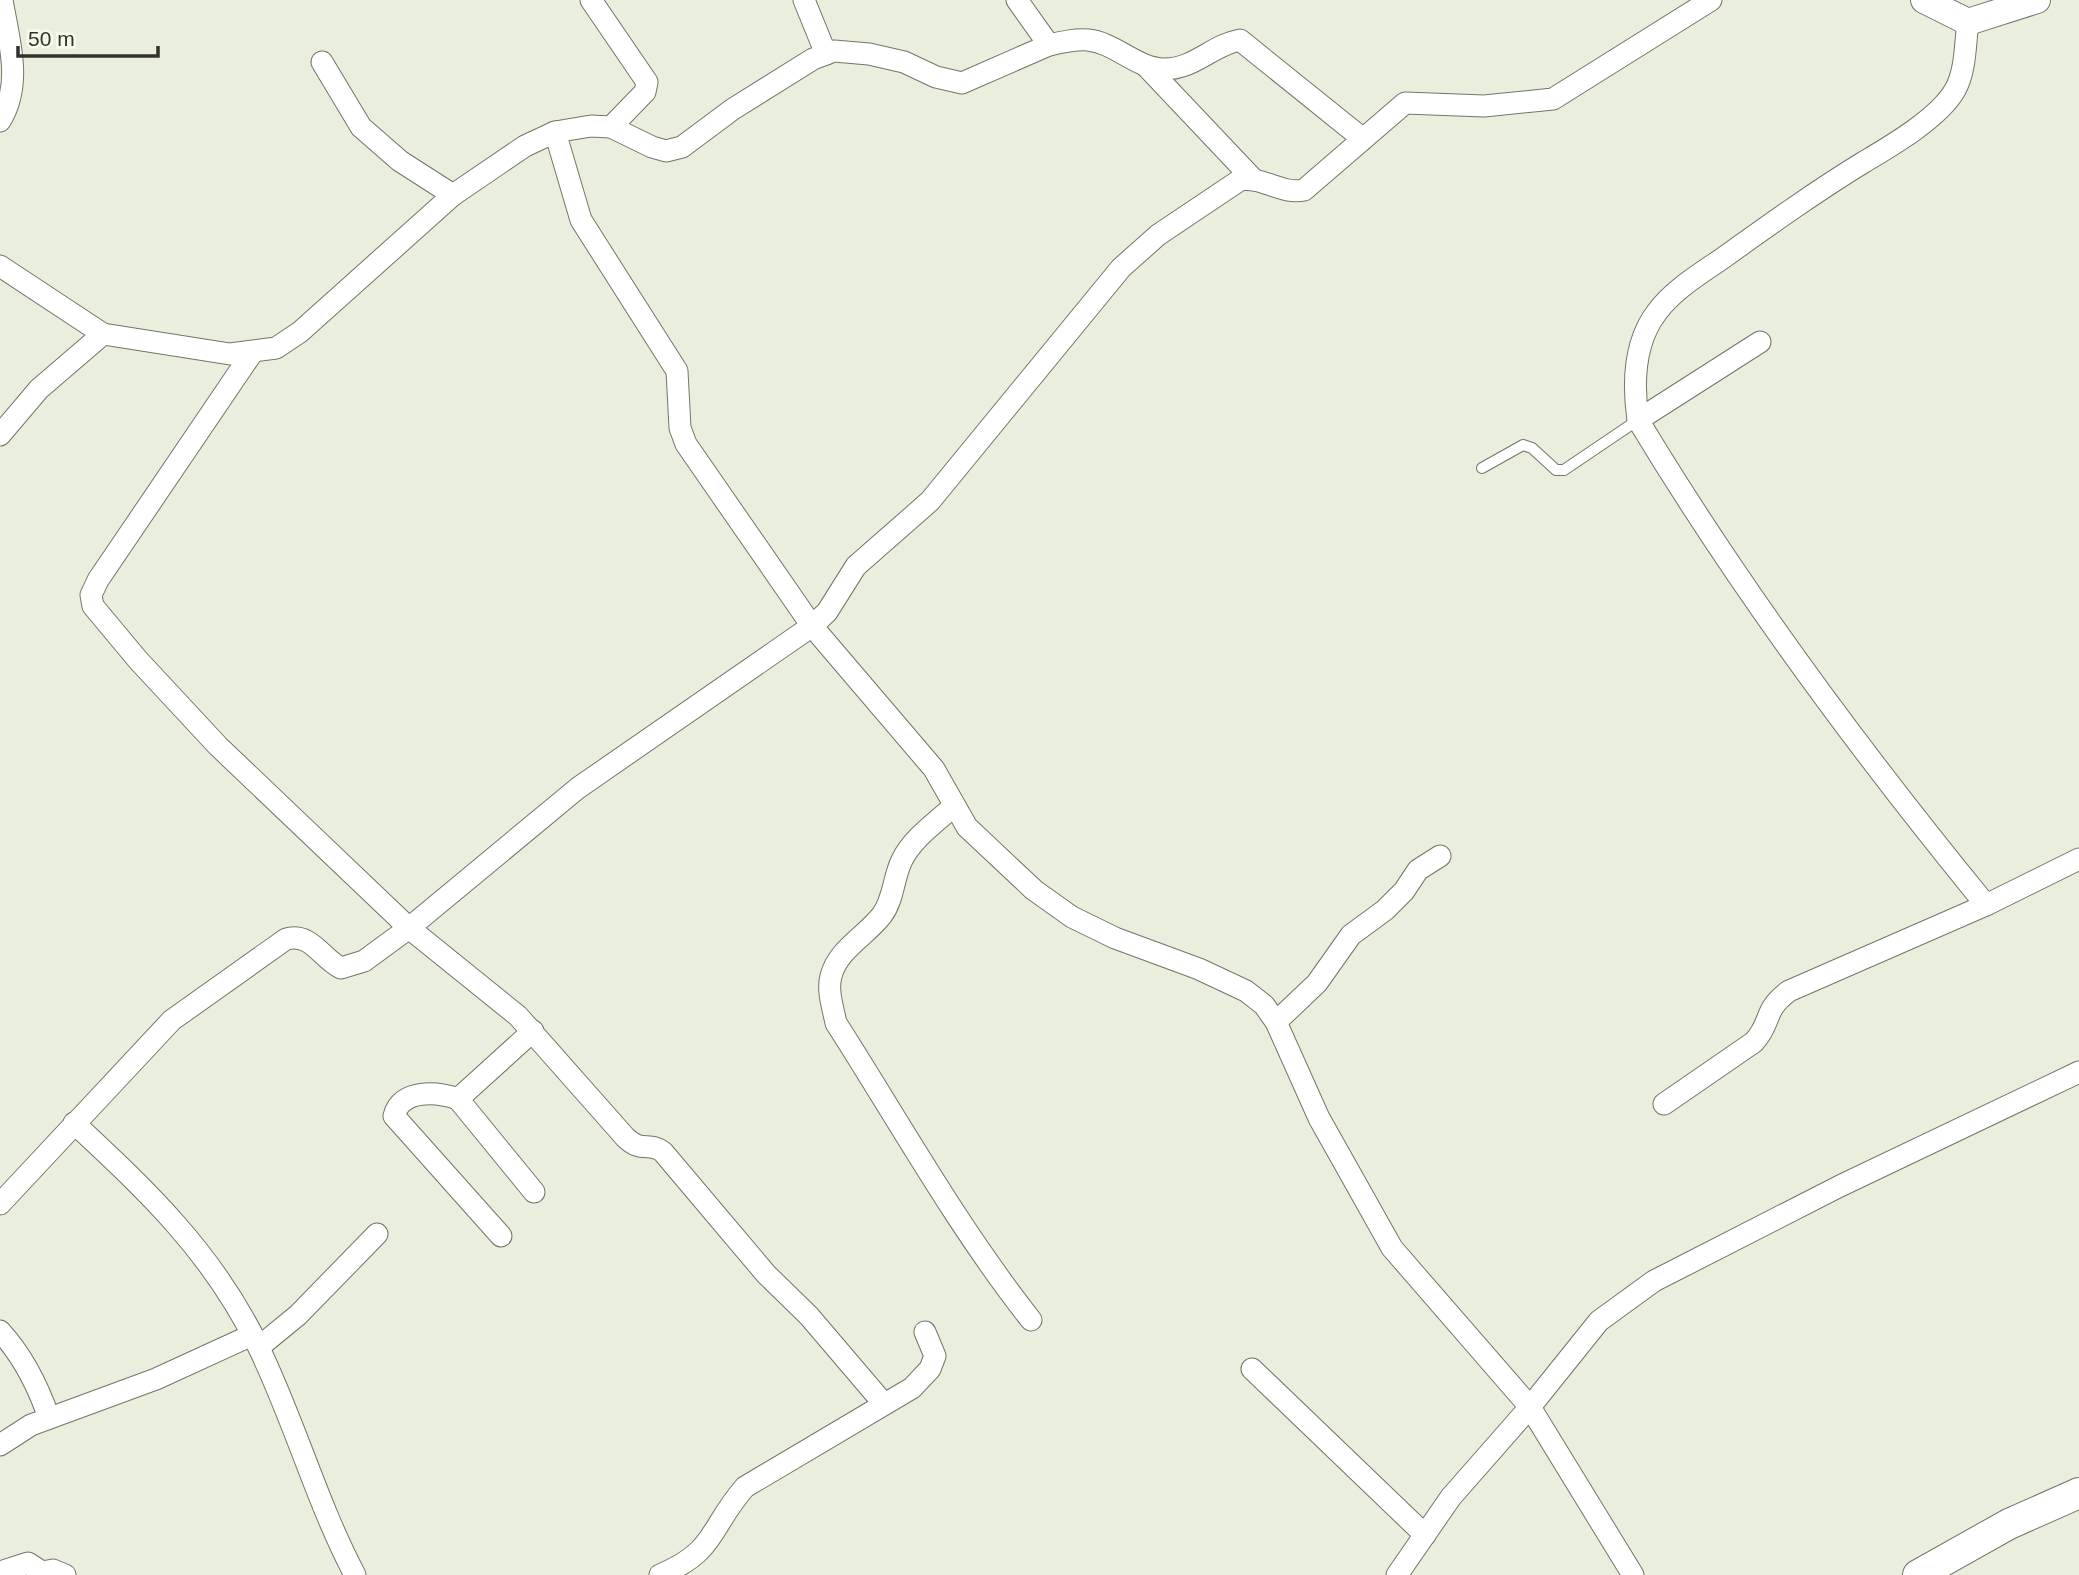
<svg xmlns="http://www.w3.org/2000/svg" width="2079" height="1575" viewBox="0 0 2079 1575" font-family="Helvetica,sans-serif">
  <rect width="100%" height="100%" fill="#e9eedd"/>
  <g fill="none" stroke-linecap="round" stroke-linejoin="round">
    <defs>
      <polyline id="service" points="1482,468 1523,445 1532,448 1556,470 1564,470 1638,420"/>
      <g id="minor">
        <polyline points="591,0 647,82 645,92 611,127"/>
        <polyline points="804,0 826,54"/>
        <path d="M1968,22C1965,43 1966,71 1955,90C1939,118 1891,146 1864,162C1815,192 1769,225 1723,258C1700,274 1673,290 1657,312C1634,342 1633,385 1638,420C1741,591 1860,751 1986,905L2079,859"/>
        <path d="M1049,45C1062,42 1075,39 1088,40C1116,43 1135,68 1164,69C1195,69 1212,45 1240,40L1363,139"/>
        <polyline points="322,62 361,127 400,161 453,195"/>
        <polyline points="1147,67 1253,179"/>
        <path d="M0,121C23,84 9,41 2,0"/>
        <polyline points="555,132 581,220 677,371 680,428 686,444 812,626 934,769 967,827 1034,890 1072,917 1115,938 1199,969 1246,991 1264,1005 1276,1022 1319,1118 1392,1248 1530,1407 1633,1575"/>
        <polyline points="0,266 103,334 39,389 0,435"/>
        <polyline points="103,334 230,354 276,348 300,332 453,195 525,146 555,132 591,126 611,127 652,147 666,151 682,147 733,109 813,59 834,51 869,54 904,62 936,77 962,83 1049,45 1017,0"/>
        <path d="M252,353L98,580L91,595L93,606L138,660L218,746L409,928L518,1016L625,1137C642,1154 649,1141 663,1152L766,1274L809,1316L884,1404"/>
        <polyline points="1638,420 1760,342"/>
        <path d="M954,806C936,822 912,839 902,860C893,878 894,899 882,915C866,936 838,949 831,976C827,991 833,1008 836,1023C900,1123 957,1226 1031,1320"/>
        <polyline points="1276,1022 1317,983 1351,935 1385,910 1404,891 1418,870 1440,856"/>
        <polyline points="533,1031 458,1099 534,1192"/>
        <path d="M458,1099C438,1092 401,1088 394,1116L501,1236"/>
        <path d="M1664,1104L1754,1042C1773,1021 1762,1011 1789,991L1986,905"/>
        <path d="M74,1123C147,1191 212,1252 257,1344C294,1419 316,1501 355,1575"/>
        <path d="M0,1204L172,1020L286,939C311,932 322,959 341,968L364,961L409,928L578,788L812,626L827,612L856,566L930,501L1121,268L1158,235L1240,180C1262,176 1282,195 1304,190L1405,103L1484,106L1553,99L1711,0"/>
        <path d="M0,1331C23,1356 38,1386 49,1418"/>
        <polyline points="259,1347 298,1315 377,1234"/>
        <polyline points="1252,1369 1425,1535"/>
        <polyline points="0,1445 31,1425 156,1379 252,1335"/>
        <polyline points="0,1572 28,1563 42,1572 53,1570 65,1575"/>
        <path d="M660,1575C717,1551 709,1528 745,1487L912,1388L930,1369L935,1356L925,1332"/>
        <polyline points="1397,1575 1451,1497 1530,1407 1599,1321 1654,1281 1840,1186 2079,1072"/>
      </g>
      <polyline id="tertiary" points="1924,0 1968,22 2037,0"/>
      <polyline id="secondary" points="1918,1575 2009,1524 2079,1493"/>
    </defs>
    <!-- service casing -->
    <use href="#service" stroke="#727667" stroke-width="12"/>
    <!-- minor casing -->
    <use href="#minor" stroke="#727667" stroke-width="23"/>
    <!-- tertiary casing -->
    <use href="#tertiary" stroke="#727667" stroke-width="28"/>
    <!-- secondary casing -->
    <use href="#secondary" stroke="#727667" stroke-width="32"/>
    <!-- service -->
    <use href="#service" stroke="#fff" stroke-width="10"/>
    <!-- minor -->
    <use href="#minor" stroke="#fff" stroke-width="21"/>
    <!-- tertiary -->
    <use href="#tertiary" stroke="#fff" stroke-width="26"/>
    <!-- secondary -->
    <use href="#secondary" stroke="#fff" stroke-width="30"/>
  </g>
  <!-- scale -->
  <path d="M18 46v10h140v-10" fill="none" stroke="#30322b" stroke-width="3.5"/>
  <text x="28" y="46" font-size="21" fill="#30322b" stroke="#f6fbea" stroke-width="5" paint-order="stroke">50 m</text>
</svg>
